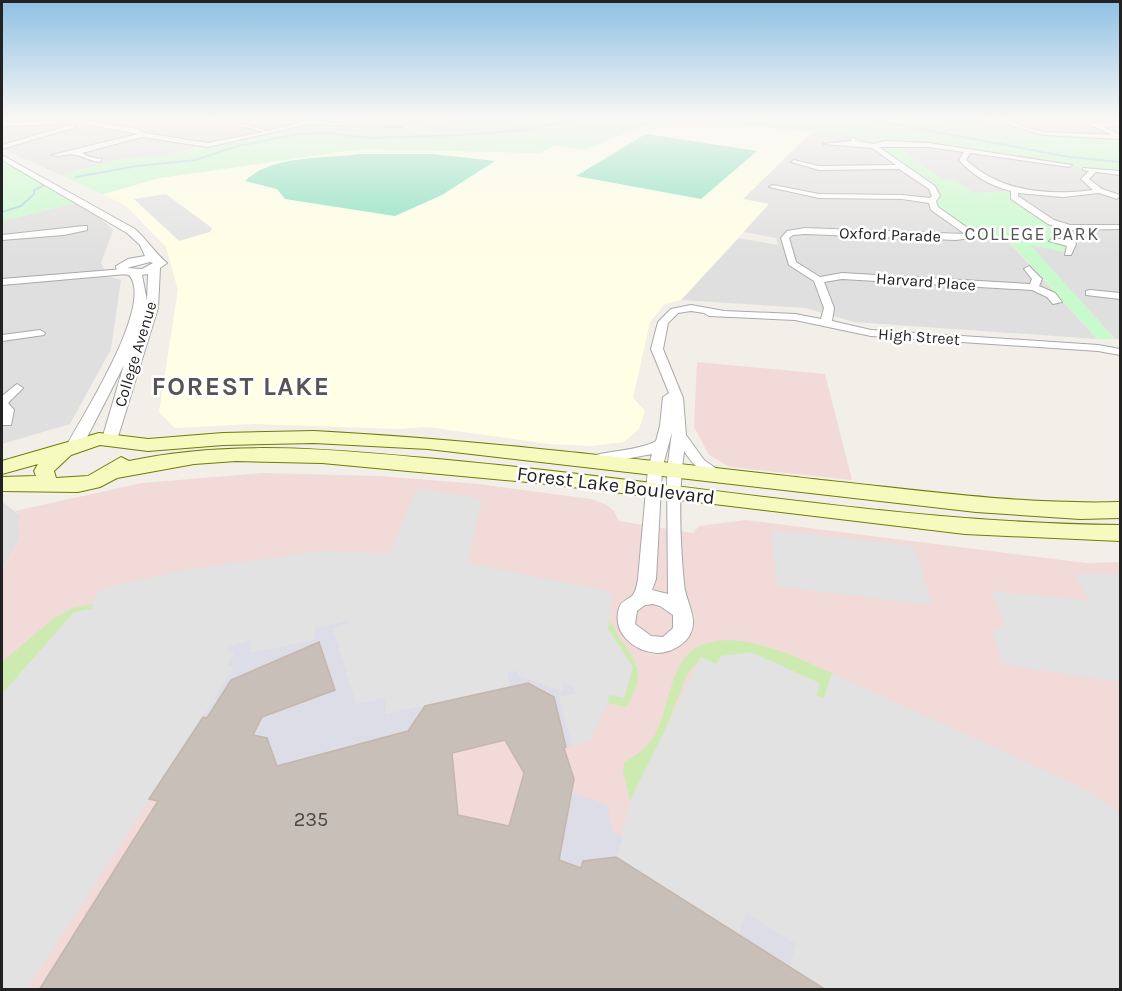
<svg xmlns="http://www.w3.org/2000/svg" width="1122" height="991" viewBox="0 0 1122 991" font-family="Karla,sans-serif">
  <rect width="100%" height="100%" fill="#f2efe9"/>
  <!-- residential -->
  <g fill="#e0dfdf">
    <polygon points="2,118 47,118 33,122 102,118 95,122 127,118 521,118 511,122 455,126 443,130 377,121 332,123 312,120 193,146 196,148 167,156 122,159 60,175 2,149"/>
    <polygon points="926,118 1120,118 1120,136 1087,135 1007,125 1006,131"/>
    <polygon points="812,132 848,135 857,143 874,146 935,192 932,204 978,239 1008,241 1097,339 854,322 805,308 681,300 739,238 778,245 776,238 744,232 768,204 743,199"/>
    <polygon points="907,143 1120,173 1120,339 1115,339 1029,244 1051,222 1014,197 1014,191 974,193 955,180 941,179 906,153"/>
    <polygon points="82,202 113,230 101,263 107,276 121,280 111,349 70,424 2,444 2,221"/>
    <polygon points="2,502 20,515 19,540 2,569"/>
  </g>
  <!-- commercial -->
  <g fill="#f2dad9">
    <polygon points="697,362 825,374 852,480 730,467 709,455 694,427"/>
    <polygon points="263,473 379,476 479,484 591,499 607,505 614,511 619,521 693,533 699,526 746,520 1086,563 1120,562 1120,989 2,989 2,569 19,540 20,515 15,511 142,483"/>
  </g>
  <!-- education -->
  <path fill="#ffffe5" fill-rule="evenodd" d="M671,120H694L812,132L743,199L769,204L681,300L665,304L650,322L633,398L645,411L639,429L624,442L591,446L549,444L428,427L399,429L251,424L175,428L159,412L178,290L166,247L126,206L103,194L160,178L361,149L539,153L556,145L584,150L650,123ZM646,134L756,151L577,176Z"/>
  <!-- grass -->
  <g fill="#cdebb0">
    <polygon points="291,567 2,697 2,662 54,618 72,608"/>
    <path d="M607,620C615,626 615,631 620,639C640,664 645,678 626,707L608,703Z"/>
    <path d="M726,640C764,641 798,658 832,673L824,699L816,695L820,683L716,665L701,658L688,673L666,728L630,801L623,771L624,762C637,755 647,748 655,735C671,707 668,657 704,644C711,642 719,641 726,640Z"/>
  </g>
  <!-- park -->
  <g fill="#c8facc">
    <path d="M521,118H926L1005,131L1007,126C1032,136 1092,140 1120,139V173L907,144L906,153L941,179L955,180L974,193L1015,191L1014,197L1051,222L1069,228L1068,253L1030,245L1115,339H1097L1009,241L968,236L934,208L935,192L885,152L857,143L848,135L694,120L650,123L584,150L556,145L539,153L361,149L160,178L103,194L60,175L122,159L167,156L272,132L296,129L307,125H384L443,130L455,126L511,122Z"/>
    <polygon points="2,162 82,202 2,221"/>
  </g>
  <!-- pitch -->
  <g fill="#88e0be">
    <polygon points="646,134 757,151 701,199 576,176"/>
    <path d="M358,154H433L495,161L442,195L395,216L285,199L277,189L245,181C271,155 323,159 358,154Z"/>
  </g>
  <!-- parking -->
  <g fill="#e2e2e2">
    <polygon points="166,194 212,228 210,232 179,241 134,199"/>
    <polygon points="417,488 482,499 467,563 612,592 608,629 633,667 624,698 609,695 608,703 590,741 572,746 559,697 563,692 517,675 518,671 511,686 385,714 385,698 356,705 333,629 347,624 347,621 315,628 314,640 249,654 251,641 235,651 227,665 234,667 203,717 27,989 2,990 2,694 74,612 91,609 99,589 191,569 323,551 389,554"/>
    <polygon points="771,530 914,546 933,605 777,586"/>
    <polygon points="1074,574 1120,574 1120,682 1002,664 993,631 1005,625 992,591 1090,601"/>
    <polygon points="751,652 820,683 816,696 824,698 832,673 1085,789 1114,808 1120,815 1120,989 826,989 790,966 796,944 746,913 739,934 616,857 630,801 701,657 716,664 721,656"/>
  </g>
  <!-- plaza -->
  <g fill="#dddde8">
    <polygon points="347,621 347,624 333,629 356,704 385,698 386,714 510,686 507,672 518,671 518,675 562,691 564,684 574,688 576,694 559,697 572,746 566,747 554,697 528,683 426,706 408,731 277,766 267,738 253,735 262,717 335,690 318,642 231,680 207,718 203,717 234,667 226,666 235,652 228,651 231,646 251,640 250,653 314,640 315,628"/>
    <polygon points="572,793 607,804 613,832 623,837 616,857 583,861 581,868 559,860"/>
    <polygon points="746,913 796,944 790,966 739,934"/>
  </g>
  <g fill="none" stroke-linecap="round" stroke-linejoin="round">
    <!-- stream -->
    <g stroke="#aad3df" stroke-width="2">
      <polyline points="862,118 1069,157 1120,162"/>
      <polyline points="76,177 137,166 195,160 238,146 298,134 328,133 369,138 460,135 525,130 580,118"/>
      <polyline points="2,212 21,206 34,194 34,190 43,186"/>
    </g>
  </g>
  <!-- building -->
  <path fill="#c7bfb8" stroke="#c4b6ab" stroke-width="1.5" fill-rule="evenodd" d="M319,642L335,690L262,717L253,735L267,738L277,766L408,731L425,706L528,683L554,697L566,747L564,748L574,779L559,860L581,868L583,861L616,857L826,990H39L158,801L149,799L203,717L207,718L231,680ZM505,740L524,773L509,826L458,815L452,753Z"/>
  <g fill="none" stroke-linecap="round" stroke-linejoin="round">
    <defs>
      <g id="minor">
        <path d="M211,118H220L268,131L317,118H326L317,122L403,127L309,124L208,147L142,137L82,153L90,157L102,159L100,162C90,161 85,157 76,155C68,152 59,158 52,155L138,134L86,124L88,121L138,129L144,133L208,143L263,132Z"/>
        <polygon points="985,118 1011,120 1020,126 1044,132 1112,135 1091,125 1091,123 1120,122 1120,126 1101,126 1120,135 1120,139 1044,135"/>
        <polygon points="2,122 67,122 70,124 2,126"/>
        <polygon points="74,124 76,127 2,149 2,145"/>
        <path d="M853,137L859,141L874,144L884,141L929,143L1072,165L1069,167L970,153L966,160C1001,192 1047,196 1093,190L1081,179L1089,171L1083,170V168L1120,171V175L1096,172L1089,179L1102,189L1120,195L1117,199L1099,193L1063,197L1018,193V196L1054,220L1070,225H1120V229L1071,230L1076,244L1071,255H1065L1067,246L1049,241L1053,238L1066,240L1062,232L1064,229L1048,224L1011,199V191C991,186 973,176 959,160L964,152L929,147H879L935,186L940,196L936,201L938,207L972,231L971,238L956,240L805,234L793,235L789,238L796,262L820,277L842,273L1030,284L1032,279L1024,269L1029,266L1042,279L1039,286L1055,293L1062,302L1053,304L1047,297L1032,290L842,279L824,282L834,308L832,321L871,330L1098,345L1120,349V355L1098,351L871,336L795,320L709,316L704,313L691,311L678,313L668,323L663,349L683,398L686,435L704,460L727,476L720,481C704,476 693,465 684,451C678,494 680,541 684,584C685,597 694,612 693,624C692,642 672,653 657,653C633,651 612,633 619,608C621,601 627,600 632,596C636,592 637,584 638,579L648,469L652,454L592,465L585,460C593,451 638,452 656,441L660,426L663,397L669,393L651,349L658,322L671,309L691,305L724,311L795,314L821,319L824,308L814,281L789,265L781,238L787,231L805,228L965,234L931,210L929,203L902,199L819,198L769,187L773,185L819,194L902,195L930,198L932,196L929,189L899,169L819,170L791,162L794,160L819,166L896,165L872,148L823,144L852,141L850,139ZM672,432L667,471L668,594L652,590L656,579L662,469ZM653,604L660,606L673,615V628L663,637L651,636L635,624L637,611L645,605Z"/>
        <polygon points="84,226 87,226 87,230 64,235 2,240 2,235"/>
        <polygon points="124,269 127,270 127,274 2,285 2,279"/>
        <polygon points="1090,290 1120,293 1120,299 1086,295 1086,291"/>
        <polygon points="40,330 45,333 44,335 2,341 2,335"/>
        <polygon points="17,384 23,388 8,403 14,410 11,425 2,425 2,396"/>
      </g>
      <path id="tertiary" d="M2,155L135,229C147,240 155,253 167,263L160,268L158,308L116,443L110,444L102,439L124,365L81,449L75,450L67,445C83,415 155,303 129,275L117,273L116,266L128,259L145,256L140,245L127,233L2,160ZM150,262L153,263L142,269L127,268ZM148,274L147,301L142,275Z"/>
      <path id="secondary" d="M314,431C484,440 652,461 821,480C920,490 1020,505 1120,502V518L1080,519L976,512L428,449L314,443L223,445L148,451L100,445L71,455L54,471L56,478L88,476L121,457L129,461C241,437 356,452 468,462C685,483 902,523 1120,525V541L965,534L538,483L322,463L236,461L194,464L117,478L100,487L78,492L2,491V477L36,476L34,471L38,464L2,474V461L99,433L148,439L223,433Z"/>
    </defs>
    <!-- minor casing -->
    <use href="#minor" stroke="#a9a9a9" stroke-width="2"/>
    <!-- tertiary casing -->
    <use href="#tertiary" stroke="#a9a9a9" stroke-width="2"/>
    <!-- secondary casing -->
    <use href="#secondary" stroke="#707d05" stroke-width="2"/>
    <!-- minor -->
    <use href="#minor" fill="#fff" fill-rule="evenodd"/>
    <!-- tertiary -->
    <use href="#tertiary" fill="#fff" fill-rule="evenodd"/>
    <!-- secondary -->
    <use href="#secondary" fill="#f7fabf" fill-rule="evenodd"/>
  </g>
  <!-- sky -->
  <linearGradient id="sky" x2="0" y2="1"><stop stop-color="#8fc0e4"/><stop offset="0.46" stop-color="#f9f8f5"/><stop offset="1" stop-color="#f9f8f5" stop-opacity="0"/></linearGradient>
  <rect width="1122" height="257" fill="url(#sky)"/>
  <g text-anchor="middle" stroke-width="5" stroke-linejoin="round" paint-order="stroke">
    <!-- far-street labels -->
    <g font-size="16" fill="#222" stroke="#fff">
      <text transform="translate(890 234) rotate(2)" y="6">Oxford Parade</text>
      <text transform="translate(926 281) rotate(4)" y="6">Harvard Place</text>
      <text transform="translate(919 336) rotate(4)" y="6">High Street</text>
      <text transform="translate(135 354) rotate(-73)" y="6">College Avenue</text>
    </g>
    <!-- far-neighbourhood labels -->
    <g font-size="18" letter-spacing="1.5" fill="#555" stroke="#fff">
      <text x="1032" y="240">COLLEGE PARK</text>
    </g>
    <!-- street labels -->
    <g font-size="20" fill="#222" stroke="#fff">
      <text transform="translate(616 485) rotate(7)" y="7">Forest Lake Boulevard</text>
    </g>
    <!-- near-number labels -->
    <g font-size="20" fill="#4b4948">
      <text x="311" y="826">235</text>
    </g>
    <!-- district labels -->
    <g font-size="26" font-weight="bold" letter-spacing="1.5" fill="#555" stroke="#fff">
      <text x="241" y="395">FOREST LAKE</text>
    </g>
  </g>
  <!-- border -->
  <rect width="1122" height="991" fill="none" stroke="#222222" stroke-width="6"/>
</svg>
